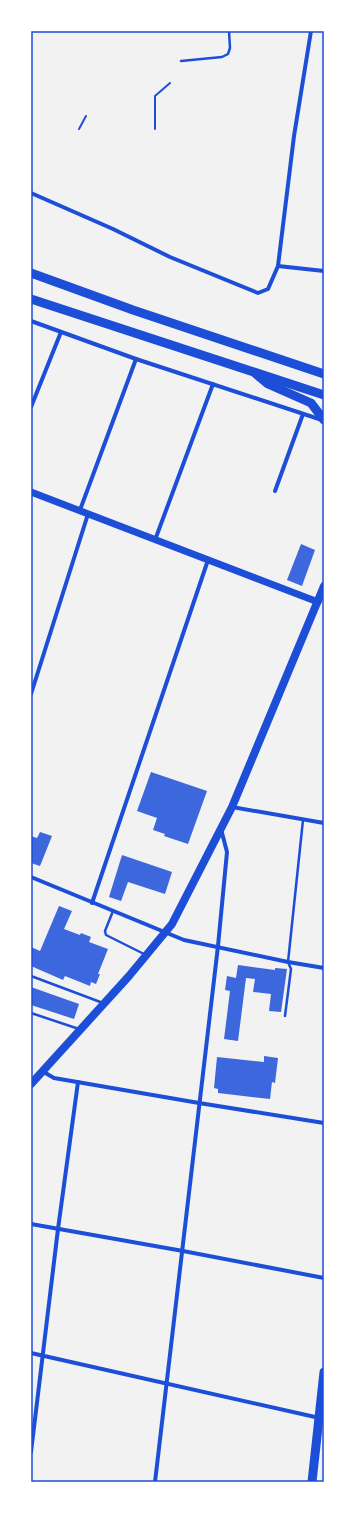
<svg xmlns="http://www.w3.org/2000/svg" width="355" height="1513" viewBox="0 0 355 1513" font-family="Inter,sans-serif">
  <rect width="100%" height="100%" fill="#f2f2f2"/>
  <!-- building -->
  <g fill="#3d67dc">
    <polygon points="301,544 315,550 302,586 287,580"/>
    <polygon points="151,772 207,791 188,844 164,836 165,834 153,830 157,818 137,811"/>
    <polygon points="40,832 52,836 40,866 31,863 31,836 37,838"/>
    <polygon points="122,855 172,872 165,894 128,882 121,901 109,897"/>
    <polygon points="59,906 72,911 64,929 80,935 81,933 91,937 89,942 108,949 98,974 100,974 96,984 91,982 90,986 65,976 63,980 31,966 31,947 40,951"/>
    <polygon points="238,965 275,970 275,968 287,969 281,1012 269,1011 271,994 253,992 255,979 246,978 238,1041 224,1039 230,991 225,990 227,976 236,978"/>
    <polygon points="31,987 79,1004 74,1019 31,1005"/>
    <polygon points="264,1056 278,1058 275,1083 272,1082 270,1099 218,1093 218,1089 214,1088 217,1057 264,1062"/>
  </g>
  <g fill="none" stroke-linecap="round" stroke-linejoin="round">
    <!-- path -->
    <g stroke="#1d4ed8" stroke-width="2">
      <polyline points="79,129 86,116"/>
      <polyline points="155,129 155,96 170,83"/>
    </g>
    <!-- service -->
    <g stroke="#1d4ed8" stroke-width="2.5">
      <polyline points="181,61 222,57 228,54 230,48 229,31"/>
      <polyline points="113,911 105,931 106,935 144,954"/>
      <polyline points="31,976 103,1003"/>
      <polyline points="31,1013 79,1029"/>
      <polyline points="285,1016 291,969 288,962 303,820"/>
    </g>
    <!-- minor -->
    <g stroke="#1d4ed8" stroke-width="4">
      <polyline points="31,193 113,229 170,257 258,293 268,289 278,266 294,136 311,31"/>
      <polyline points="278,266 324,271"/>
      <polyline points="31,321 136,359 322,420"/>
      <polyline points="31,407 61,332"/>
      <polyline points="275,491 303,414"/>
      <polyline points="80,510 136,359"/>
      <polyline points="155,540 213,384"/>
      <polyline points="31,694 88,514"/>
      <polyline points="232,807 324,823"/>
      <polyline points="31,877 184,940 288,962 324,968"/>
      <polyline points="92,903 208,560"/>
      <polyline points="42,1071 54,1078 199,1103 324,1123"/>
      <polyline points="31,1224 183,1251 324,1278"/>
      <polyline points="31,1353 324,1419"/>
      <polyline points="31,1452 58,1229 78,1082"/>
      <polyline points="155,1482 218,946 227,852 221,829"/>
    </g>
    <!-- tertiary -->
    <polyline stroke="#1d4ed8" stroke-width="7" points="31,492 318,602"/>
    <!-- secondary -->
    <polyline stroke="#1d4ed8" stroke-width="8" points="31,1084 129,976 172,924 232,807 324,586"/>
    <!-- primary -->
    <polyline stroke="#1d4ed8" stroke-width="9" points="312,1482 324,1372"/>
    <!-- trunk -->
    <g stroke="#1d4ed8" stroke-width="9">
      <polyline points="31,273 133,310 324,374"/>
      <polyline points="31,299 324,395"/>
      <polyline points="256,374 268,384 311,403 324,420"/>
    </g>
  </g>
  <!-- border -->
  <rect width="355" height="1513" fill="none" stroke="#ffffff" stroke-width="64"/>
  <rect x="32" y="32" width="291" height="1449" fill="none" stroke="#1d4ed8" stroke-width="1.5"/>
</svg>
